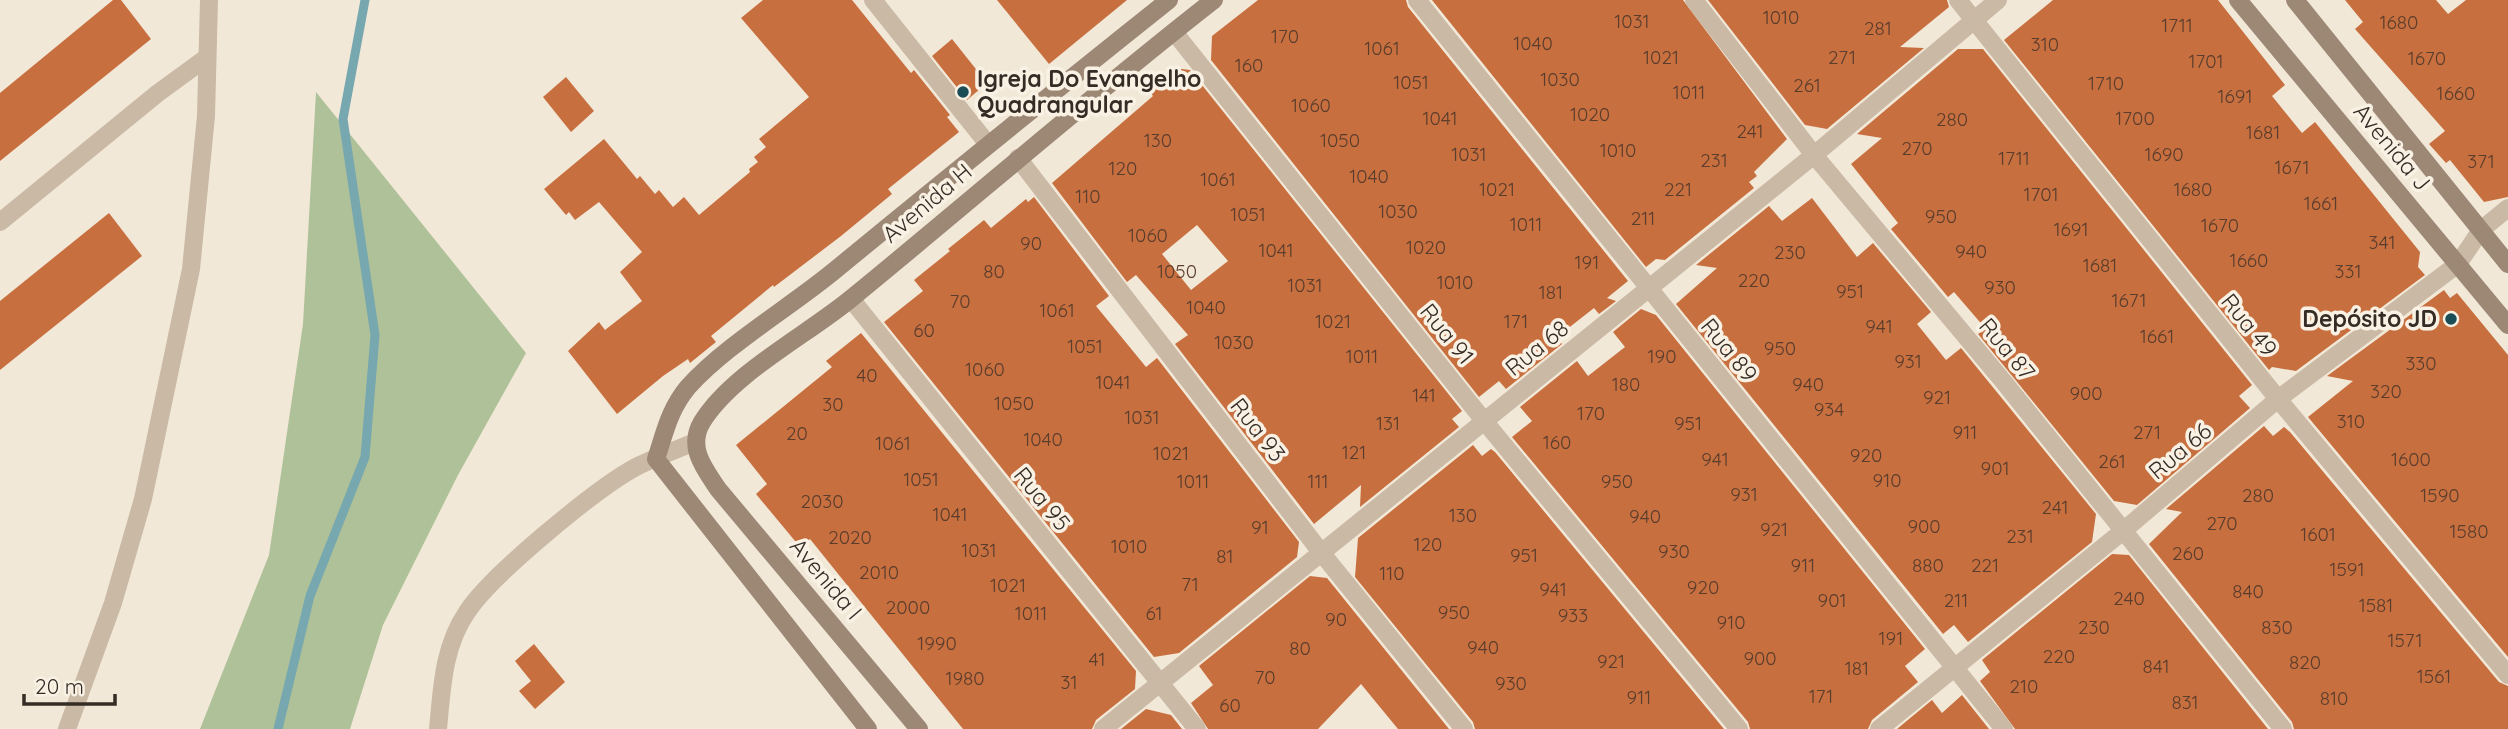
<svg xmlns="http://www.w3.org/2000/svg" width="2508" height="729" viewBox="0 0 2508 729" font-family="Quicksand,sans-serif">
  <rect width="100%" height="100%" fill="#f2e8d8"/>
  <!-- green -->
  <polygon fill="#afc198" points="316,92 526,353 458,475 383,625 350,729 200,729 269,555 303,324"/>
  <g fill="none" stroke-linecap="round" stroke-linejoin="round">
    <!-- stream -->
    <polyline stroke="#77a7af" stroke-width="9" points="278,729 310,596 365,457 375,335 343,119 365,0"/>
  </g>
  <!-- building -->
  <g fill="#c86f3f" fill-rule="evenodd">
    <polygon points="113,0 121,0 151,39 0,161 0,93"/>
    <polygon points="763,0 852,0 911,73 914,70 950,115 947,117 959,132 888,189 892,194 841,236 774,287 773,285 711,336 716,342 690,363 688,359 663,376 617,414 568,351 599,322 605,330 642,301 620,272 642,252 599,202 575,220 569,212 566,215 544,189 604,139 637,179 640,176 655,194 659,190 673,207 684,197 699,215 750,172 749,169 758,162 754,157 766,147 759,139 809,97 741,18"/>
    <polygon points="997,0 1127,0 1049,64"/>
    <polygon points="1258,0 1406,0 1408,7 1628,281 1607,298 1616,301 1599,314 1594,308 1557,337 1562,344 1506,389 1499,381 1479,397 1211,60 1212,36"/>
    <polygon points="1432,0 1683,0 1787,139 1754,172 1757,176 1749,182 1754,188 1665,260 1656,259 1646,267"/>
    <polygon points="1708,0 1947,0 1949,7 1900,47 1924,48 1827,129 1805,125"/>
    <polygon points="2053,0 2218,0 2285,85 2272,96 2302,133 2315,122 2420,252 2418,267 2425,275 2296,371 2272,367 2269,370 2004,40"/>
    <polygon points="2345,0 2436,0 2448,14 2466,0 2508,0 2508,197 2484,202 2450,160 2446,163 2429,144 2445,131 2355,29 2363,22"/>
    <polygon points="952,39 987,83 967,100 932,56"/>
    <polygon points="1958,49 1983,49 2252,385 2239,396 2250,408 2137,505 2114,501 1978,334 1985,328 1954,292 1948,297 1891,229 1898,223 1851,164 1882,138 1857,134"/>
    <path d="M1174,68L1190,70L1462,411L1452,419L1459,427L1360,507L1361,485L1314,524L1175,344L1188,335L1136,275L1127,282L1052,183L1153,96L1148,89ZM1197,225L1228,261L1191,290L1162,254Z"/>
    <polygon points="566,77 594,111 571,132 543,97"/>
    <polygon points="1034,197 1109,296 1096,306 1146,367 1157,358 1299,542 1297,557 1179,653 1154,657 884,322 923,291 914,280 950,251 948,249 984,220 991,228 1026,199 1028,202"/>
    <polygon points="1812,198 1857,257 1873,243 1931,312 1917,324 1946,360 1961,348 2096,514 2092,542 1968,642 1954,625 1943,634 1676,304 1717,268 1696,265 1769,206 1782,221"/>
    <polygon points="109,213 142,256 0,370 0,301"/>
    <polygon points="2444,290 2450,298 2457,293 2508,355 2508,657 2308,417 2353,381 2327,376"/>
    <polygon points="1641,309 1656,315 1925,649 1905,666 1918,682 1872,720 1868,729 1750,729 1748,722 1512,437 1532,421 1520,407 1577,361 1588,376 1625,347 1613,332"/>
    <polygon points="861,333 1136,671 1135,689 1096,720 1092,729 963,729 810,539 800,547 756,494 767,484 736,445 832,367 826,361"/>
    <polygon points="2264,426 2273,436 2284,427 2290,432 2499,682 2508,686 2508,729 2294,729 2292,722 2149,544 2182,512 2166,509"/>
    <polygon points="1473,445 1482,456 1491,449 1495,452 1724,729 1475,729 1473,722 1355,577 1358,538"/>
    <polygon points="2112,554 2129,555 2268,729 2015,729 1980,681 1990,672 1982,660"/>
    <polygon points="1310,576 1327,578 1449,729 1398,729 1361,684 1318,729 1208,729 1191,703 1213,685 1199,666"/>
    <polygon points="534,644 565,682 535,709 519,691 531,681 515,661"/>
    <polygon points="1962,695 1989,729 1897,729 1932,700 1942,713"/>
    <polygon points="1146,709 1171,715 1182,729 1121,729"/>
  </g>
  <g fill="none" stroke-linecap="round" stroke-linejoin="round">
    <!-- street -->
    <g stroke="#cab9a4" stroke-width="18">
      <polyline points="873,0 987,143"/>
      <polyline points="1417,0 2004,729"/>
      <polyline points="1694,0 1814,155 2003,381 2283,729"/>
      <polyline points="1958,0 2278,399 2508,675"/>
      <polyline points="1174,32 1485,422 1739,729"/>
      <polyline points="1018,158 1320,551 1464,729"/>
      <polyline points="0,222 158,93 206,58"/>
      <polyline points="851,299 1197,729"/>
      <polyline points="67,729 113,603 143,499 191,269 206,116 209,0"/>
      <path d="M438,729C442,688 443,647 467,612C491,575 597,488 636,467C655,457 676,450 695,442"/>
      <polyline points="1103,729 1814,155 1998,0"/>
      <polyline points="1879,729 2123,531 2278,399 2458,264 2481,230 2508,208"/>
    </g>
    <!-- secondary -->
    <g stroke="#9d8876" stroke-width="18">
      <polyline points="2238,0 2508,325"/>
      <polyline points="2295,0 2508,264"/>
      <path d="M868,729L656,459C665,432 669,410 688,387C726,345 789,308 834,271C945,180 1056,90 1169,0"/>
      <path d="M919,729L718,489C704,468 687,447 702,422C732,373 809,334 853,297C974,198 1091,96 1214,0"/>
    </g>
  </g>
  <!-- markers -->
  <g fill="#1b4d57" stroke="#f9f2e4" stroke-width="2.5">
    <circle cx="963" cy="92" r="7"/>
    <circle cx="2451" cy="319" r="7"/>
  </g>
  <g text-anchor="middle" stroke-width="7" stroke-linejoin="round" paint-order="stroke">
    <!-- number labels -->
    <g font-size="19" fill="#5a3d2c">
      <text x="1781" y="24">1010</text>
      <text x="1632" y="28">1031</text>
      <text x="2399" y="29">1680</text>
      <text x="2177" y="32">1711</text>
      <text x="1878" y="35">281</text>
      <text x="1285" y="43">170</text>
      <text x="1533" y="50">1040</text>
      <text x="2045" y="51">310</text>
      <text x="1382" y="55">1061</text>
      <text x="1661" y="64">1021</text>
      <text x="1842" y="64">271</text>
      <text x="2427" y="65">1670</text>
      <text x="2206" y="68">1701</text>
      <text x="1249" y="72">160</text>
      <text x="1560" y="86">1030</text>
      <text x="1411" y="89">1051</text>
      <text x="2106" y="90">1710</text>
      <text x="1807" y="92">261</text>
      <text x="1689" y="99">1011</text>
      <text x="2456" y="100">1660</text>
      <text x="2235" y="103">1691</text>
      <text x="1311" y="112">1060</text>
      <text x="1590" y="121">1020</text>
      <text x="1440" y="125">1041</text>
      <text x="2135" y="125">1700</text>
      <text x="1952" y="126">280</text>
      <text x="1750" y="138">241</text>
      <text x="2263" y="139">1681</text>
      <text x="1158" y="147">130</text>
      <text x="1340" y="147">1050</text>
      <text x="1917" y="155">270</text>
      <text x="1618" y="157">1010</text>
      <text x="1469" y="161">1031</text>
      <text x="2164" y="161">1690</text>
      <text x="2014" y="165">1711</text>
      <text x="1714" y="167">231</text>
      <text x="2481" y="168">371</text>
      <text x="2292" y="174">1671</text>
      <text x="1123" y="175">120</text>
      <text x="1369" y="183">1040</text>
      <text x="1218" y="186">1061</text>
      <text x="1497" y="196">1021</text>
      <text x="1678" y="196">221</text>
      <text x="2193" y="196">1680</text>
      <text x="2041" y="201">1701</text>
      <text x="1088" y="203">110</text>
      <text x="2321" y="210">1661</text>
      <text x="1398" y="218">1030</text>
      <text x="1248" y="221">1051</text>
      <text x="1941" y="223">950</text>
      <text x="1643" y="225">211</text>
      <text x="1526" y="231">1011</text>
      <text x="2220" y="232">1670</text>
      <text x="2071" y="236">1691</text>
      <text x="1148" y="242">1060</text>
      <text x="2382" y="249">341</text>
      <text x="1031" y="250">90</text>
      <text x="1426" y="254">1020</text>
      <text x="1276" y="257">1041</text>
      <text x="1971" y="258">940</text>
      <text x="1790" y="259">230</text>
      <text x="2249" y="267">1660</text>
      <text x="1587" y="269">191</text>
      <text x="2100" y="272">1681</text>
      <text x="994" y="278">80</text>
      <text x="1177" y="278">1050</text>
      <text x="2348" y="278">331</text>
      <text x="1754" y="287">220</text>
      <text x="1455" y="289">1010</text>
      <text x="1305" y="292">1031</text>
      <text x="2000" y="294">930</text>
      <text x="1850" y="298">951</text>
      <text x="1551" y="299">181</text>
      <text x="2129" y="307">1671</text>
      <text x="960" y="308">70</text>
      <text x="1206" y="314">1040</text>
      <text x="1057" y="317">1061</text>
      <text x="1333" y="328">1021</text>
      <text x="1516" y="328">171</text>
      <text x="1879" y="333">941</text>
      <text x="924" y="337">60</text>
      <text x="2157" y="343">1661</text>
      <text x="1234" y="349">1030</text>
      <text x="1085" y="353">1051</text>
      <text x="1780" y="355">950</text>
      <text x="1362" y="363">1011</text>
      <text x="1662" y="363">190</text>
      <text x="1908" y="368">931</text>
      <text x="2421" y="370">330</text>
      <text x="985" y="376">1060</text>
      <text x="867" y="382">40</text>
      <text x="1113" y="389">1041</text>
      <text x="1626" y="391">180</text>
      <text x="1808" y="391">940</text>
      <text x="2386" y="398">320</text>
      <text x="2086" y="400">900</text>
      <text x="1424" y="402">141</text>
      <text x="1937" y="404">921</text>
      <text x="1014" y="410">1050</text>
      <text x="833" y="411">30</text>
      <text x="1829" y="416">934</text>
      <text x="1591" y="420">170</text>
      <text x="1142" y="424">1031</text>
      <text x="2351" y="428">310</text>
      <text x="1388" y="430">131</text>
      <text x="1688" y="430">951</text>
      <text x="1965" y="439">911</text>
      <text x="2147" y="439">271</text>
      <text x="797" y="440">20</text>
      <text x="1043" y="446">1040</text>
      <text x="1557" y="449">160</text>
      <text x="893" y="450">1061</text>
      <text x="1354" y="459">121</text>
      <text x="1171" y="460">1021</text>
      <text x="1866" y="462">920</text>
      <text x="1715" y="466">941</text>
      <text x="2411" y="466">1600</text>
      <text x="2112" y="468">261</text>
      <text x="1995" y="475">901</text>
      <text x="921" y="486">1051</text>
      <text x="1887" y="487">910</text>
      <text x="1193" y="488">1011</text>
      <text x="1318" y="488">111</text>
      <text x="1617" y="488">950</text>
      <text x="1744" y="501">931</text>
      <text x="2258" y="502">280</text>
      <text x="2440" y="502">1590</text>
      <text x="822" y="508">2030</text>
      <text x="2055" y="514">241</text>
      <text x="950" y="521">1041</text>
      <text x="1463" y="522">130</text>
      <text x="1645" y="523">940</text>
      <text x="2222" y="530">270</text>
      <text x="1924" y="533">900</text>
      <text x="1260" y="534">91</text>
      <text x="1774" y="536">921</text>
      <text x="2469" y="538">1580</text>
      <text x="2318" y="541">1601</text>
      <text x="2020" y="543">231</text>
      <text x="850" y="544">2020</text>
      <text x="1428" y="551">120</text>
      <text x="1129" y="553">1010</text>
      <text x="979" y="557">1031</text>
      <text x="1674" y="558">930</text>
      <text x="2188" y="560">260</text>
      <text x="1524" y="562">951</text>
      <text x="1225" y="563">81</text>
      <text x="1803" y="572">911</text>
      <text x="1928" y="572">880</text>
      <text x="1985" y="572">221</text>
      <text x="2347" y="576">1591</text>
      <text x="879" y="579">2010</text>
      <text x="1392" y="580">110</text>
      <text x="1190" y="591">71</text>
      <text x="1008" y="592">1021</text>
      <text x="1703" y="594">920</text>
      <text x="1553" y="596">941</text>
      <text x="2248" y="598">840</text>
      <text x="2129" y="605">240</text>
      <text x="1832" y="607">901</text>
      <text x="1956" y="607">211</text>
      <text x="2376" y="612">1581</text>
      <text x="908" y="614">2000</text>
      <text x="1454" y="619">950</text>
      <text x="1031" y="620">1011</text>
      <text x="1154" y="620">61</text>
      <text x="1573" y="622">933</text>
      <text x="1336" y="626">90</text>
      <text x="1731" y="629">910</text>
      <text x="2094" y="634">230</text>
      <text x="2277" y="634">830</text>
      <text x="1891" y="645">191</text>
      <text x="2405" y="647">1571</text>
      <text x="937" y="650">1990</text>
      <text x="1483" y="654">940</text>
      <text x="1300" y="655">80</text>
      <text x="2059" y="663">220</text>
      <text x="1760" y="665">900</text>
      <text x="1097" y="666">41</text>
      <text x="1611" y="668">921</text>
      <text x="2305" y="669">820</text>
      <text x="2156" y="673">841</text>
      <text x="1857" y="675">181</text>
      <text x="2434" y="683">1561</text>
      <text x="1265" y="684">70</text>
      <text x="965" y="685">1980</text>
      <text x="1069" y="689">31</text>
      <text x="1511" y="690">930</text>
      <text x="2024" y="693">210</text>
      <text x="1821" y="703">171</text>
      <text x="1639" y="704">911</text>
      <text x="2334" y="705">810</text>
      <text x="2185" y="709">831</text>
      <text x="1230" y="712">60</text>
    </g>
    <!-- poi labels -->
    <g font-size="23" font-weight="bold" fill="#352c26" stroke="#f9f2e4" text-anchor="start">
      <text x="977" y="87">Igreja Do Evangelho<tspan x="977" dy="26">Quadrangular</tspan></text>
      <text x="2437" y="327" text-anchor="end">Depósito JD</text>
    </g>
    <!-- street labels -->
    <g font-size="23" fill="#352c26" stroke="#f9f2e4">
      <text transform="translate(2392 147) rotate(50)" y="8">Avenida J</text>
      <text transform="translate(927 203) rotate(-40)" y="8">Avenida H</text>
      <text transform="translate(2249 325) rotate(51)" y="8">Rua 49</text>
      <text transform="translate(1447 334) rotate(51)" y="8">Rua 91</text>
      <text transform="translate(1537 348) rotate(-39)" y="8">Rua 68</text>
      <text transform="translate(2007 349) rotate(50)" y="8">Rua 87</text>
      <text transform="translate(1729 350) rotate(51)" y="8">Rua 89</text>
      <text transform="translate(1258 430) rotate(52)" y="8">Rua 93</text>
      <text transform="translate(2180 451) rotate(-40)" y="8">Rua 66</text>
      <text transform="translate(1042 499) rotate(51)" y="8">Rua 95</text>
      <text transform="translate(826 579) rotate(50)" y="8">Avenida I</text>
    </g>
  </g>
  <!-- scale -->
  <path d="M24 694v10h91v-10" fill="none" stroke="#352c26" stroke-width="3.5"/>
  <text x="35" y="694" font-size="21" fill="#352c26" stroke="#f9f2e4" stroke-width="5" paint-order="stroke">20 m</text>
</svg>
